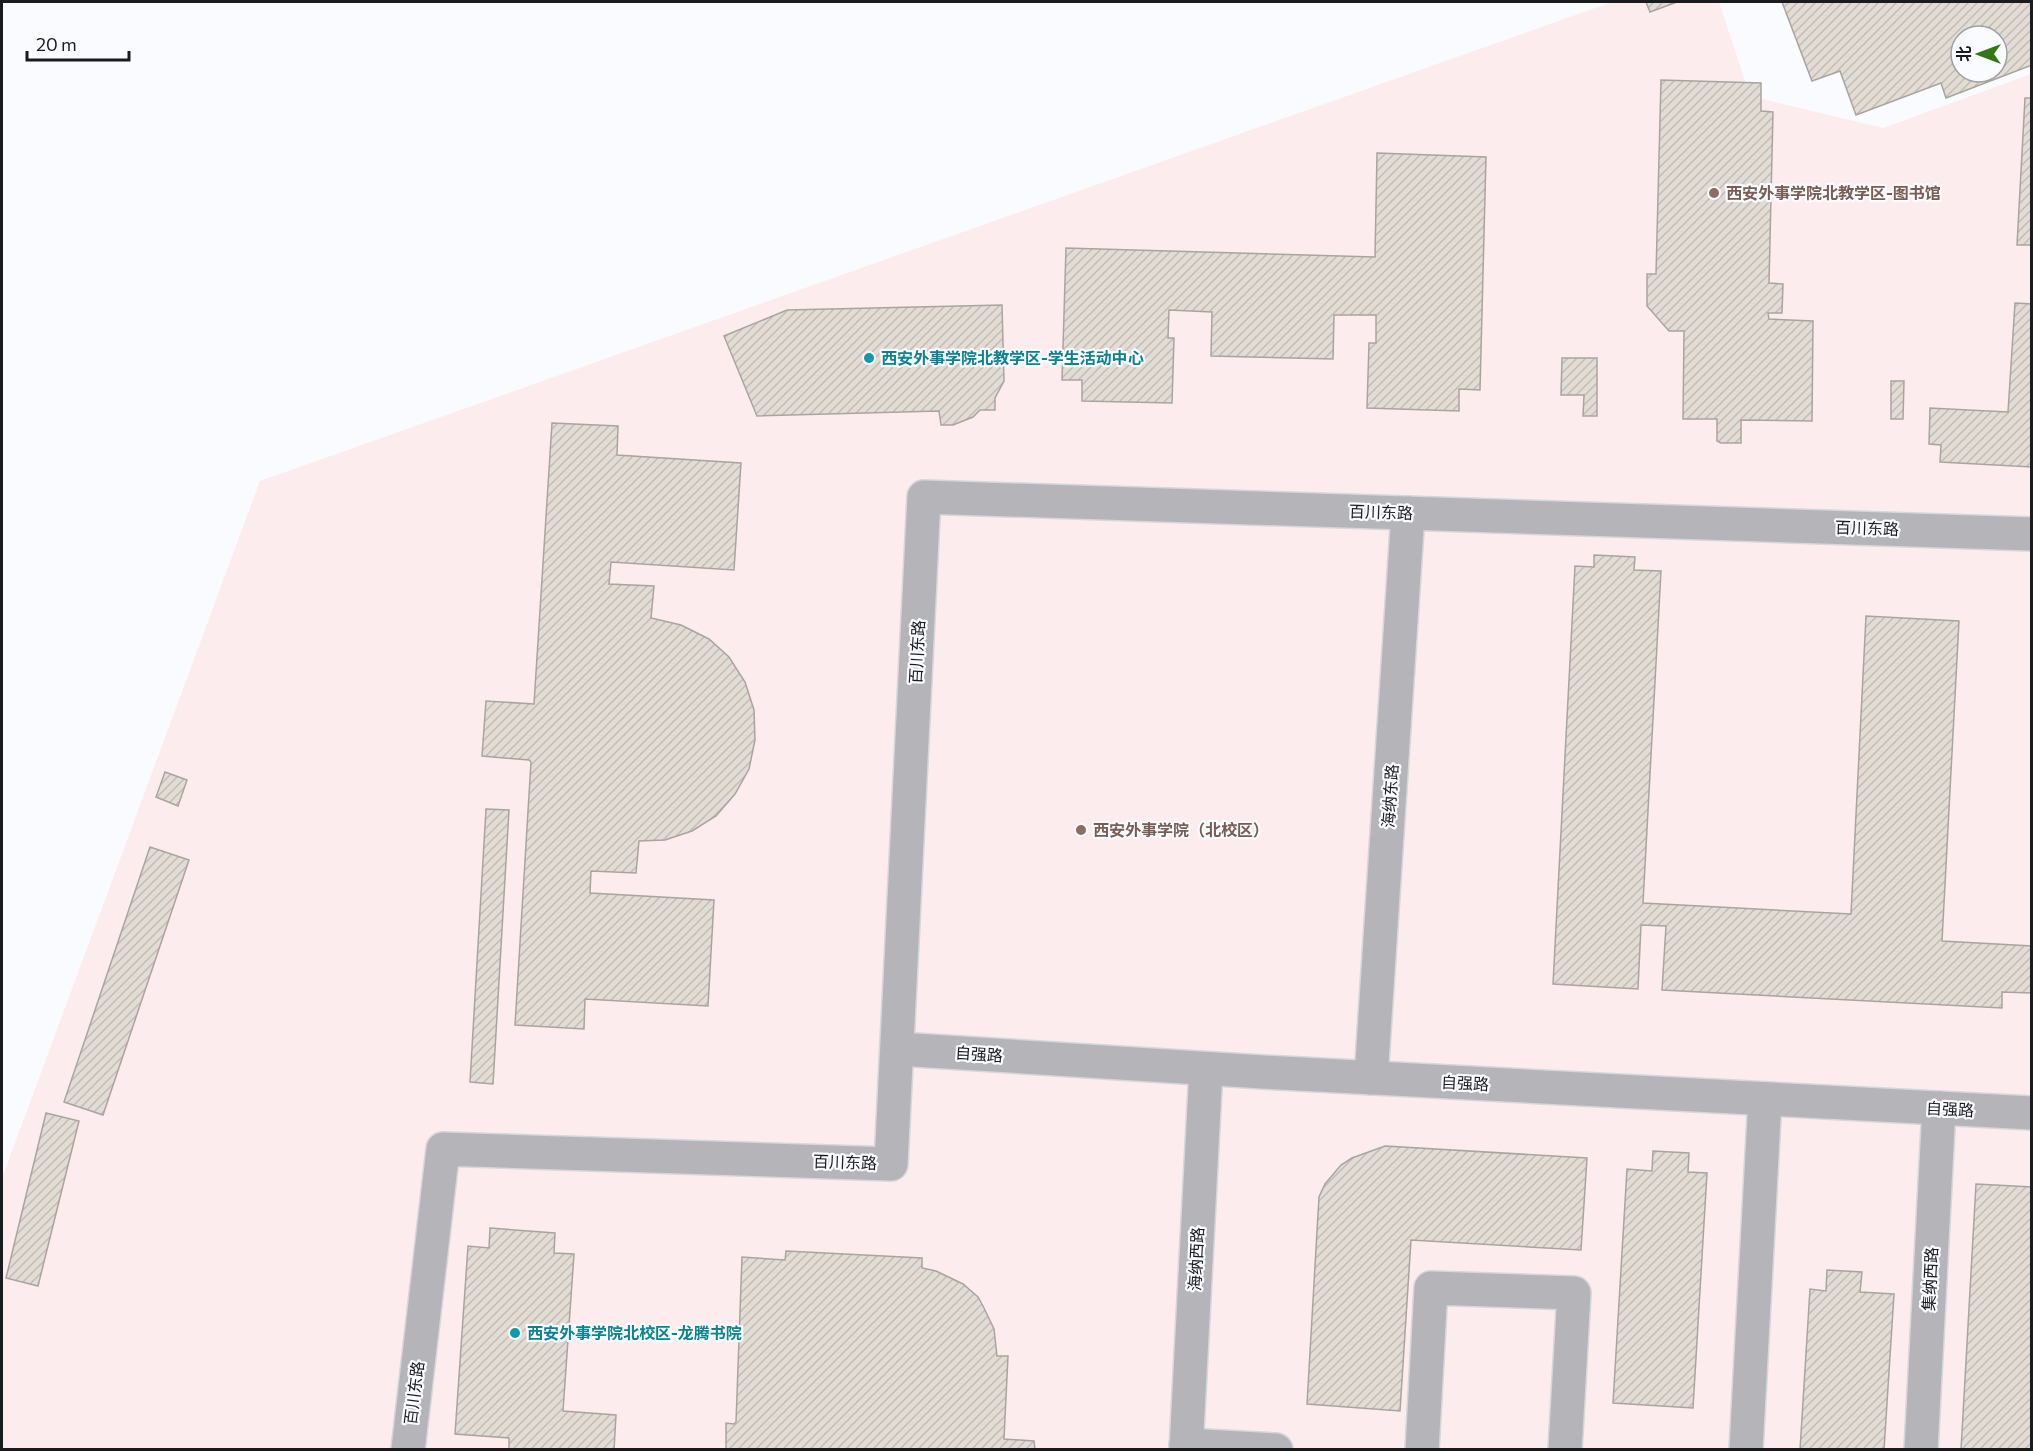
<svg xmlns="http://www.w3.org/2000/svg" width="2033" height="1451" viewBox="0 0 2033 1451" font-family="Commissioner,'Noto Sans SC',sans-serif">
  <defs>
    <pattern id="building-hatch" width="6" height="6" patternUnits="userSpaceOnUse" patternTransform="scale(1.5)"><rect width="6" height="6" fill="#e2dcd5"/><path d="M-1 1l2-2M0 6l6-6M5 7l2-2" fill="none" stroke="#c1bcb6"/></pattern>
  </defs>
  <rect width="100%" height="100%" fill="#f9fbfe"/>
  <!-- education -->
  <polygon fill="#fdecee" points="1612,2 1719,2 1750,96 1883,128 2031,74 2031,1449 2,1449 2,1178 260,481"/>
  <!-- building -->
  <g fill="url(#building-hatch)" stroke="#aaa49e" stroke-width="1.5" fill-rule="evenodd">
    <polygon points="1646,2 1677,2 1650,12"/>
    <path d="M1782,2H2032V65L1946,98L1941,83L1856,115L1840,71L1812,81ZM1961,36H1997V72H1961Z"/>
    <polygon points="1661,80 1761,83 1761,111 1773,112 1769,283 1783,284 1782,313 1768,313 1769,319 1813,321 1812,421 1741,420 1741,443 1721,443 1717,441 1717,419 1683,419 1684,331 1669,331 1647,306 1647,274 1656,274"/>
    <polygon points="2025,98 2032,98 2032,245 2017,245"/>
    <polygon points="1377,153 1486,157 1480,390 1459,389 1459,411 1367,408 1369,343 1376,343 1376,315 1334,315 1333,359 1211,356 1212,312 1169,310 1168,338 1174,338 1172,403 1082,401 1082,380 1062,380 1066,248 1375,257"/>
    <polygon points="2015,303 2032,304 2032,467 1940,462 1941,445 1929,444 1930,408 2008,412"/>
    <polygon points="1002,305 1004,381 995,398 995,410 980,410 973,417 953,425 941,425 939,411 757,416 724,336 787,310"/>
    <polygon points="1562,358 1597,358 1597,416 1583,416 1584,395 1561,395"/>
    <polygon points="1891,381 1904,381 1903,419 1891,419"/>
    <polygon points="552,423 618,426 617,455 741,463 734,570 611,562 609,584 654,586 651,618 681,625 709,639 729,657 745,682 754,710 755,740 749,769 735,794 716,816 692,831 665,840 639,841 636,873 591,871 590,893 714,900 708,1006 585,999 584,1029 515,1025 531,762 529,760 482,756 486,701 534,704"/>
    <polygon points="1594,555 1635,557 1634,570 1661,571 1643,903 1851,914 1866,616 1959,621 1942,941 2032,946 2032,993 2002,992 2002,1008 1662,990 1666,926 1641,925 1638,989 1553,984 1575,566 1594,567"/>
    <polygon points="165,772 187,780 178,806 156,797"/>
    <polygon points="486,809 509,810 493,1084 470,1082"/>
    <polygon points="150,847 189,860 103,1115 64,1102"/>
    <polygon points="46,1113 79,1121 38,1286 6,1278"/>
    <polygon points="1385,1146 1587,1158 1581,1250 1411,1240 1400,1411 1307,1404 1319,1197 1325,1184 1341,1165 1352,1158"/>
    <polygon points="1653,1151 1689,1153 1688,1172 1707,1173 1693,1408 1613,1403 1627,1169 1652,1171"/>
    <polygon points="1976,1184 2032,1187 2032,1450 1961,1450"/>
    <polygon points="490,1228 555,1233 554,1253 574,1254 563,1411 616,1415 614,1450 509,1450 509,1438 455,1434 468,1246 489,1248"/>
    <polygon points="786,1251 922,1258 922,1268 936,1271 963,1284 978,1297 983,1306 994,1329 997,1356 1008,1356 1004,1439 1034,1441 1035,1450 726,1450 726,1423 734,1424 736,1422 742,1257 785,1260"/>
    <polygon points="1827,1270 1862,1272 1860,1292 1894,1294 1884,1450 1800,1450 1810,1289 1826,1291"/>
  </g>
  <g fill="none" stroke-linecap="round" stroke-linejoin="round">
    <defs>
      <g id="street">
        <polyline points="898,1049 1263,1072 2032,1113"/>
        <polyline points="1371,1078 1408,513"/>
        <polyline points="1186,1445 1276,1450"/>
        <polyline points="408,1450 443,1149 891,1164 924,497 2032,534"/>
        <polyline points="1186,1450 1206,1069"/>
        <polyline points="1422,1450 1431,1288 1574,1293 1565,1450"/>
        <polyline points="1746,1450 1765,1099"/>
        <polyline points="1921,1450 1939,1108"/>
      </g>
    </defs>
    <!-- street casing -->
    <use href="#street" stroke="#d5d7da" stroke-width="36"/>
    <!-- street -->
    <use href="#street" stroke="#b5b5b9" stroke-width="33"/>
  </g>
  <!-- markers -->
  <g fill="#8d6e63" stroke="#f9fbfe" stroke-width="2">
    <circle cx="1714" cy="193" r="6"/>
    <circle cx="1081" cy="830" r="6"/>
  </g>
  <g fill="#0f9aa8" stroke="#f9fbfe" stroke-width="2">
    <circle cx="869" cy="358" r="6"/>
    <circle cx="515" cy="1333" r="6"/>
  </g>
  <g text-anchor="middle" stroke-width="4.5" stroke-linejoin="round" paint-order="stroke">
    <!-- education labels -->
    <g font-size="16" font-weight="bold" fill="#785e54" stroke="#f9fbfe" text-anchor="start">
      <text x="1726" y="199">西安外事学院北教学区-图书馆</text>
      <text x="1093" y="836">西安外事学院（北校区）</text>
    </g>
    <!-- culture labels -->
    <g font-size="16" font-weight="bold" fill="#0d838f" stroke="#f9fbfe" text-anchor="start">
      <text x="881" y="364">西安外事学院北教学区-学生活动中心</text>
      <text x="527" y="1339">西安外事学院北校区-龙腾书院</text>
    </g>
    <!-- street labels -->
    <g font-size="16" fill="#191b1e" stroke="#f9fbfe">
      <text transform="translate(1381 512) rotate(2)" y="6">百川东路</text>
      <text transform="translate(1867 528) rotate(2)" y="6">百川东路</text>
      <text transform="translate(917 652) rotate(-87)" y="6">百川东路</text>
      <text transform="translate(1390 796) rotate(-86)" y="6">海纳东路</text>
      <text transform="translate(979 1054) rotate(4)" y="6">自强路</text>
      <text transform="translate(1465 1083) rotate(3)" y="6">自强路</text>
      <text transform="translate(1950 1109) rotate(3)" y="6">自强路</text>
      <text transform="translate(845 1162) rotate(2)" y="6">百川东路</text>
      <text transform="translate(1196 1259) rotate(-87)" y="6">海纳西路</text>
      <text transform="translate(1930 1279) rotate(-87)" y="6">集纳西路</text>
      <text transform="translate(414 1393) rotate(-83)" y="6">百川东路</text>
    </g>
  </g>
  <!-- border -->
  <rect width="2033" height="1451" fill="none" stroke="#191b1e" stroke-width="6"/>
  <!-- north arrow -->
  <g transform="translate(1979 54) rotate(270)"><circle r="28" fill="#f9fbfe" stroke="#9fa1a4" stroke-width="1.5"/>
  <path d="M0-4.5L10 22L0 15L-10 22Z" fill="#357717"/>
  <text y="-9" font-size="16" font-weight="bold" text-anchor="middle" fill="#191b1e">北</text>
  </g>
  <!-- scale -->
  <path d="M27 51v9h102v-9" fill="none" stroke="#191b1e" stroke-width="3"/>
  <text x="36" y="51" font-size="18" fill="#191b1e" stroke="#f9fbfe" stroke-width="4.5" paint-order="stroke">20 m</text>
</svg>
